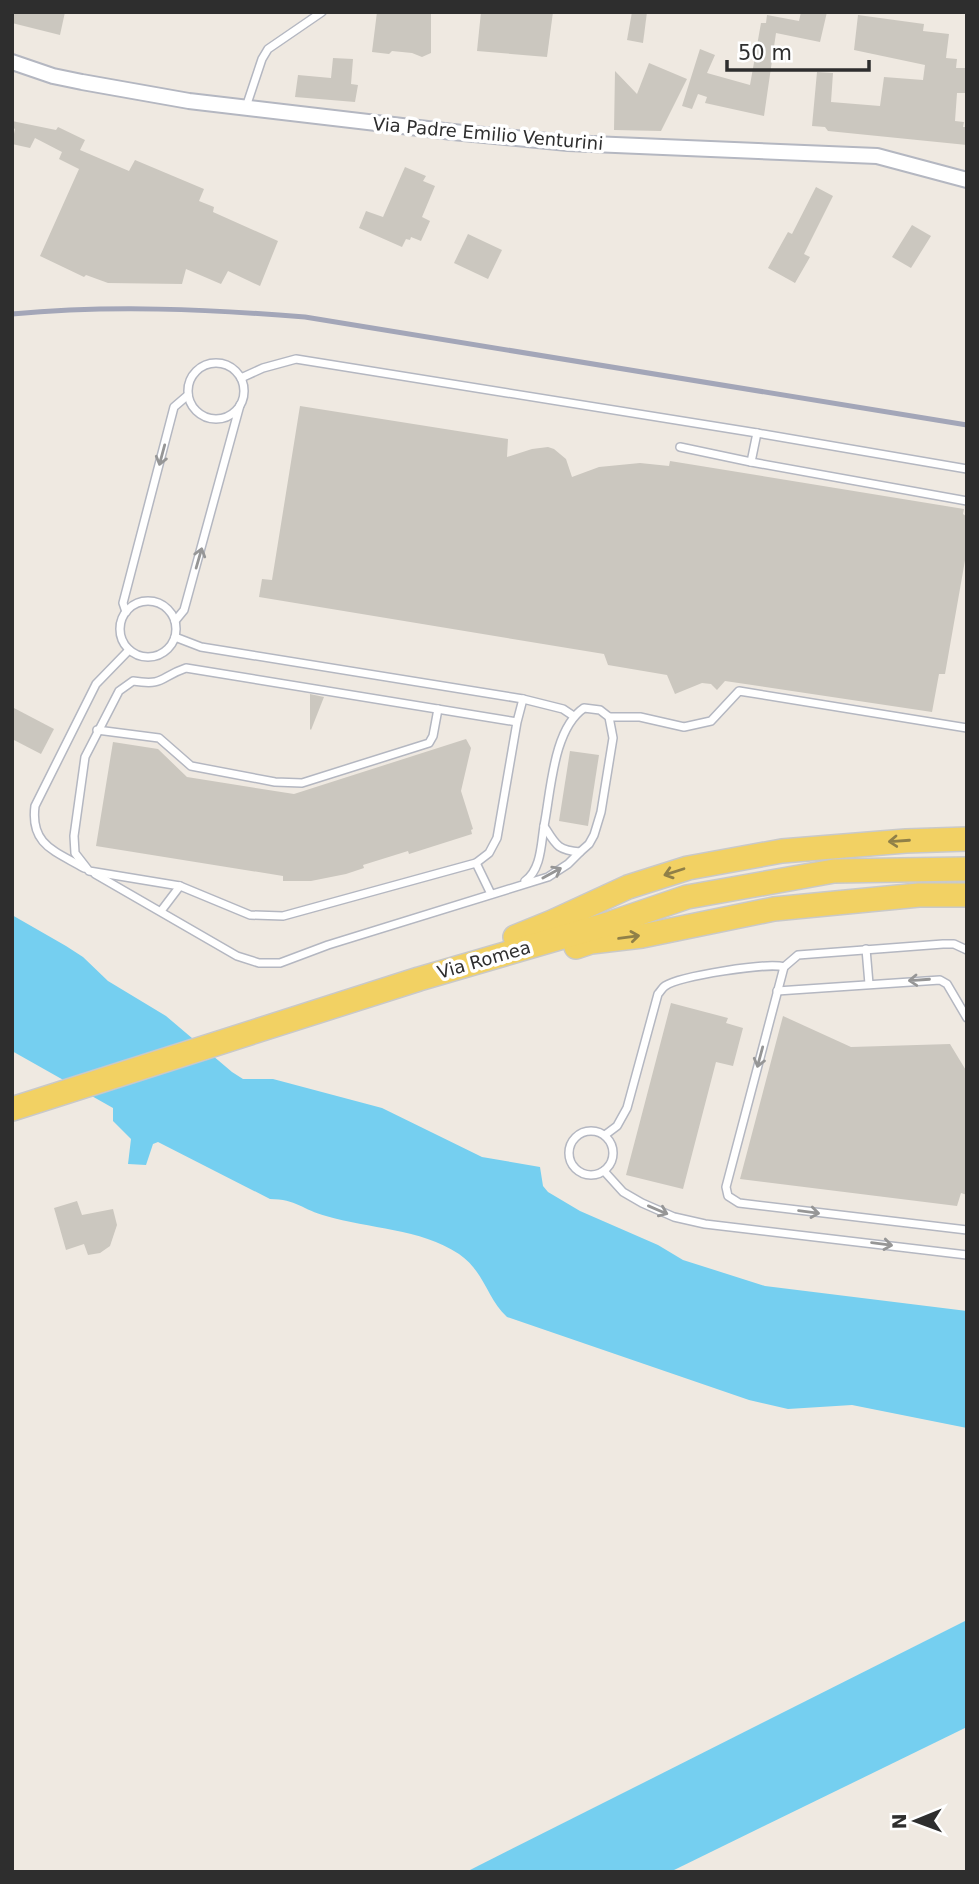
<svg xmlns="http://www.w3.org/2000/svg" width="979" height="1884" viewBox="0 0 979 1884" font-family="'DejaVu Sans',sans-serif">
  <rect width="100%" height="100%" fill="#efe9e1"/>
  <!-- water -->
  <g fill="#75cff0">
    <path d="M12,915L66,946L83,957L108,981L166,1016L232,1072L243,1079H273L382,1108L482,1157L540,1167L543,1186L548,1192L580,1211L658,1245L683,1260L765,1286L967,1311V1428L852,1405L788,1409L749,1400L507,1317C487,1299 485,1272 459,1254C420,1228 369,1229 326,1216C303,1210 296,1199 270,1199L158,1142L153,1144L146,1165L128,1164L131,1139L113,1121V1108L12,1051Z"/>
    <polygon points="967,1620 967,1727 670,1872 466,1872"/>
  </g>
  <!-- building -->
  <g fill="#cbc7bf">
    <polygon points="12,12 65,12 60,35 12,23"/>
    <polygon points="377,12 431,12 431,53 422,57 412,53 392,51 389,54 372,52"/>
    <polygon points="481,12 553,12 547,57 477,51"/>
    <polygon points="632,12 647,12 643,43 627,40"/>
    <polygon points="801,12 827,12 820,42 776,33 764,116 705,103 707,97 698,94 692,109 682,106 700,49 715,55 707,73 750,85 761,23 766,23 767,15 799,21"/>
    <polygon points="858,15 924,24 923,31 949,34 946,58 957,59 956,68 967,68 967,93 957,93 955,121 964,122 963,127 967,127 967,145 828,131 825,127 812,126 817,72 833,73 831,102 880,106 884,77 923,80 925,65 854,50"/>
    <polygon points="333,58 353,59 351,84 358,85 355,102 295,97 298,75 331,78"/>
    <polygon points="649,63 687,79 661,131 614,130 615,71 637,94"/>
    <polygon points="12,121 56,130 58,127 85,140 80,150 129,171 135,160 204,189 199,201 214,207 213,212 278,241 260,286 228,271 221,284 186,269 182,284 108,283 86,275 84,277 40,256 79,169 59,159 62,152 35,138 30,148 12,144 15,129 12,127"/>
    <polygon points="405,167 426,176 423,181 435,186 422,217 430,221 421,241 411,237 410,240 406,239 402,247 359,228 366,211 383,217"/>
    <polygon points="816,187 833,196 804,254 810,257 795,283 768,268 788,232 792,234"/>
    <polygon points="912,225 931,236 911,268 892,257"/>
    <polygon points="468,234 502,250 488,279 454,263"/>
    <polygon points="300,406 508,439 507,457 532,449 548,447 554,449 566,459 572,477 599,467 640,463 669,466 670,461 964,509 963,514 967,517 967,549 945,674 939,674 932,712 725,681 717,690 711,684 702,683 675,694 667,675 608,665 604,654 259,597 262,579 272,580"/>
    <polygon points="310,694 324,697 311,730 310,729"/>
    <polygon points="12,707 54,729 41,754 12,739"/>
    <polygon points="466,739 471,748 461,791 473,829 471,830 472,834 409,854 408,851 363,865 364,868 346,874 311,881 283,881 283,876 96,846 113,742 158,749 187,777 294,794"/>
    <polygon points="570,751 599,755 588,826 559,821"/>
    <polygon points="671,1003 728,1018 726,1023 743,1028 733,1066 716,1062 683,1189 626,1175"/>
    <polygon points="783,1016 851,1047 950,1044 967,1072 967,1195 961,1193 957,1206 740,1179"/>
    <polygon points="77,1201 82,1215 113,1209 117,1225 110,1246 100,1253 88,1255 84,1244 66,1250 54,1208"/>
  </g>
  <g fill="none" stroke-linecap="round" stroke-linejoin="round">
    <defs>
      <g id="service">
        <polyline points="246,107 262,59 268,49 322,12"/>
        <circle cx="216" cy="391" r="28"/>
        <polyline points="241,378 263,368 296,359 757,433 967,469"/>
        <polyline points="757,433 751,462 967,501"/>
        <polyline points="680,447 751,462"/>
        <circle cx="148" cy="629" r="28"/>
        <polyline points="126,612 123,603 174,407 188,395"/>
        <polyline points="175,621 184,610 240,405"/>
        <polyline points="175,637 201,647 523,699 563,709 572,715"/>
        <path d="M584,708L600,710L609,717L613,738L601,812L594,835L589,844L580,852C557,850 556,845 544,826C551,791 553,729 584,708Z"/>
        <polyline points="609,717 640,717 684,727 711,721 739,691 967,728"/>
        <path d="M517,722L186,668C159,677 166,686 133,681L119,691L85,757L74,836L75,853L89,871L180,886L250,915L283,916L476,863L489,853L497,838L517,722L523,699"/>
        <polyline points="97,730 159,738 191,766 275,782 302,783 429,743 433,736 438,709"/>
        <polyline points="476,863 491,894"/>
        <path d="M84,868C55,851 30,845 35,806L96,684L129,650"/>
        <polyline points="95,874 237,956 259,963 280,963 328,945 548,877 568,864 580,852"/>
        <path d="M525,881C541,870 541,845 544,826"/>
        <polyline points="161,911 180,886"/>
        <polyline points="866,949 869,984"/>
        <polyline points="967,950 954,944 943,944 798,955 784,967 726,1187 728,1196 739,1203 967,1230"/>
        <polyline points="777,991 940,980 947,984 967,1018"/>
        <circle cx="591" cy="1153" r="22"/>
        <path d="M605,1135L617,1126L627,1108L658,994C661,991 662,988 665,986C680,976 768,962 784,967"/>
        <polyline points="604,1171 623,1192 642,1203 674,1217 705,1224 967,1255"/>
      </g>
      <polyline id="minor" points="12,62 53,76 82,82 189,101 453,132 568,143 877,156 967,180"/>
      <g id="primary">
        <polyline points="515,937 552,922 628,887 688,868 782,851 906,841 967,839"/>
        <polyline points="576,947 591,942 642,936 774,909 919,895 967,895"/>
        <polyline points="12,1109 419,979 611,923 687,897 834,871 967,869"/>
      </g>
    </defs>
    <!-- service casing -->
    <use href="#service" stroke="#b4b7c1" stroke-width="10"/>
    <!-- minor casing -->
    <use href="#minor" stroke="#b4b7c1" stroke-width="18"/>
    <!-- primary casing -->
    <use href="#primary" stroke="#c9c9c9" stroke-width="26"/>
    <!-- service -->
    <use href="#service" stroke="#fff" stroke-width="7"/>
    <!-- minor -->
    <use href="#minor" stroke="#fff" stroke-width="14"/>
    <!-- primary -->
    <use href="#primary" stroke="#f2d163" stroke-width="23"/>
    <!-- rail -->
    <path stroke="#a3a6b8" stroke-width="5" d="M12,314C110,305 207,309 305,317L967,425"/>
  </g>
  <!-- one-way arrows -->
  <defs><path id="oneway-shaft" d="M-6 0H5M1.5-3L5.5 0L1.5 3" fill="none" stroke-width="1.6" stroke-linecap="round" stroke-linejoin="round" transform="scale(1.75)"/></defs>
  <g stroke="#969696">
    <use href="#oneway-shaft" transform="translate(162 455) rotate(105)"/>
    <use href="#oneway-shaft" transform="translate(199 558) rotate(-74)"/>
    <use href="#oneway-shaft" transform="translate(552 873) rotate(-29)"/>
    <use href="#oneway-shaft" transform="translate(919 980) rotate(176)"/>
    <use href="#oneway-shaft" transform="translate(760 1057) rotate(105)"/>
    <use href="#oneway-shaft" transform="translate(658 1210) rotate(23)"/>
    <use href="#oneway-shaft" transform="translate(809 1212) rotate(7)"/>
    <use href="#oneway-shaft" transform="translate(882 1244) rotate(7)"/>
  </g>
  <g stroke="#908048">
    <use href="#oneway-shaft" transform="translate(899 841) rotate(176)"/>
    <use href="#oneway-shaft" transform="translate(674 872) rotate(162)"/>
    <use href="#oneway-shaft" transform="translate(629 937) rotate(-8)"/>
  </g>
  <g text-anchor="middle" stroke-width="7" stroke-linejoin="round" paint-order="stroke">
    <!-- street labels -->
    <g font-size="18" fill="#2e2e2e" stroke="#fff">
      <text transform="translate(488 134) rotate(5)" y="6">Via Padre Emilio Venturini</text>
      <text transform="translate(484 960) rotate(-16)" y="6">Via Romea</text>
    </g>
  </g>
  <!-- border -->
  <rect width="979" height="1884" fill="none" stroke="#2e2e2e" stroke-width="28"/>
  <!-- north arrow -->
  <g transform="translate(916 1821) rotate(269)" stroke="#ffffff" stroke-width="5" paint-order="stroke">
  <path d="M0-5L12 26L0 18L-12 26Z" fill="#2e2e2e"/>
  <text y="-10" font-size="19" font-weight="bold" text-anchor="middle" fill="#2e2e2e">N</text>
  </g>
  <!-- scale -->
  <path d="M727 60v10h142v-10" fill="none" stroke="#2e2e2e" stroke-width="3.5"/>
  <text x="738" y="60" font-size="21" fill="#2e2e2e" stroke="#ffffff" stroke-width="5" paint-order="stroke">50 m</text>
</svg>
